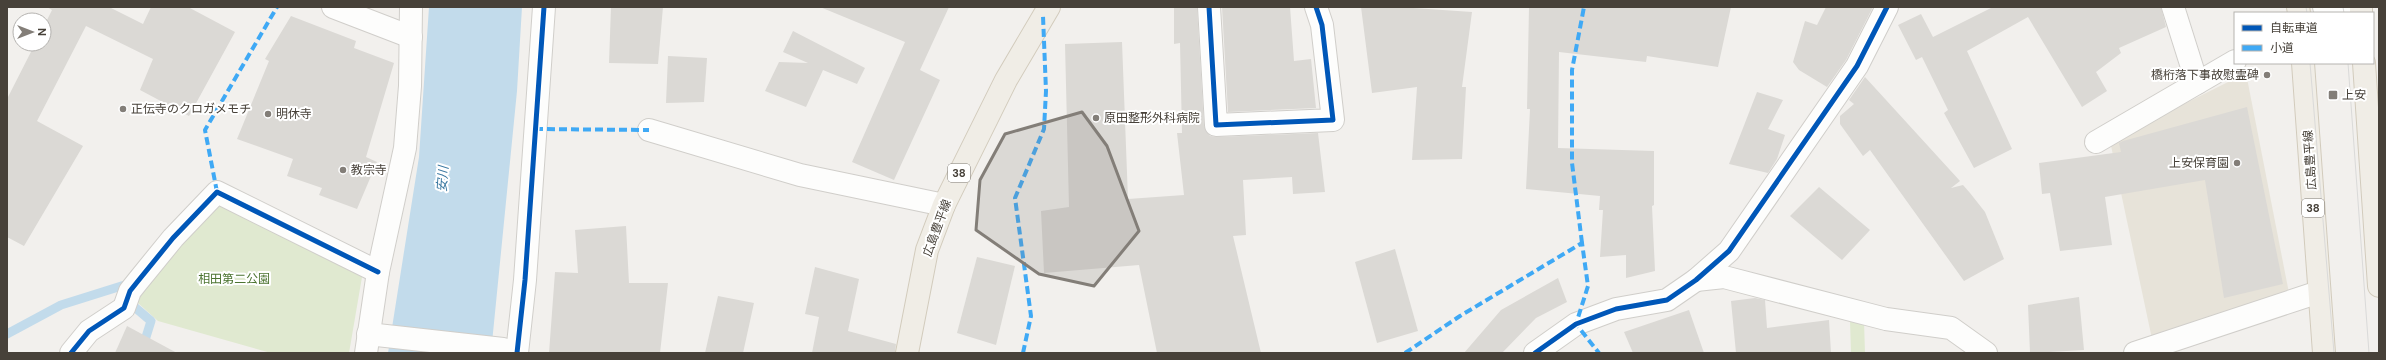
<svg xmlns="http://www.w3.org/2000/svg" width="2386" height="360" viewBox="0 0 2386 360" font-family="'DM Sans','Noto Sans JP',sans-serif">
  <rect width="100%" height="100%" fill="#f2f0ed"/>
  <!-- education -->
  <polygon fill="#e7e3d9" points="2246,73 2289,293 2152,339 2110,141"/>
  <!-- green -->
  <g fill="#e0e9d0">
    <polygon points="219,201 362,277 349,353 271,353 158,321 138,303 144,285"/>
    <polygon points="1850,321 1864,322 1865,353 1851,353"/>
  </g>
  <!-- water -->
  <polygon fill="#c2dbeb" points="429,7 522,7 517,91 491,353 388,353 419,157"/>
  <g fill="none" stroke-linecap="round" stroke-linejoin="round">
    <!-- stream -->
    <g stroke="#c2dbeb" stroke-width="9">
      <polyline points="132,299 131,304 151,321 141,353"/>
      <polyline points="7,334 61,305 131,283"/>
    </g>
  </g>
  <!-- building -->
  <g fill="#dbd9d5">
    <polygon points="47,7 109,7 143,24 151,7 188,7 235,32 189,116 140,90 153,59 86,26 37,121 83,146 24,246 7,237 7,99 35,44 44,44 44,26 52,10"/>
    <polygon points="611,7 663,7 658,64 609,63"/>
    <polygon points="820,7 949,7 920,70 940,80 894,180 852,162 905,42"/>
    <polygon points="1174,7 1197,7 1204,126 1210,136 1217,137 1318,133 1325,192 1293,194 1292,177 1243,180 1246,235 1233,236 1261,353 1157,353 1139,265 1044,273 1041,211 1069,207 1065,44 1122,42 1128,199 1184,195 1177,133 1182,133 1180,43 1174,44"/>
    <polygon points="1222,7 1290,7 1294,61 1311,59 1316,108 1228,112"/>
    <polygon points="1361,7 1399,7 1472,12 1462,87 1466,87 1462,159 1412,160 1417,87 1372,93"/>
    <polygon points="1529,7 1731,7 1718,67 1647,56 1646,62 1559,52 1558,148 1654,151 1654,205 1652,206 1655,271 1626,278 1626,255 1600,257 1603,210 1599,210 1600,196 1526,189 1530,109 1527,109"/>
    <polygon points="1826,7 1873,7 1846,60 1827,87 1799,70 1793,62 1805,21 1817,25"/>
    <polygon points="1993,7 2161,7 2166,27 2119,48 2121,53 2096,72 2107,91 2082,107 2028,17 1967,51 2012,149 1974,168 1944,113 1948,110 1922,57 1916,60 1898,25 1921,14 1933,37"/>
    <polygon points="291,16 356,41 354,48 394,63 366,157 377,162 357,209 319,195 322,188 287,176 293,159 237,139 269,61 265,59"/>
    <polygon points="793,31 865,68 857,84 823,70 806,107 765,91 779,62 808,63 783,52"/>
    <polygon points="668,56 707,58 704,102 666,103"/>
    <polygon points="1865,77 1960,181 1951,188 1963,185 1970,193 1985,212 2004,259 1964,281 1870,150 1863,156 1840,124 1840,116 1854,104 1849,100"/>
    <polygon points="1757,92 1783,100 1768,129 1785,135 1777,159 1768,173 1729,164"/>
    <polygon points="2247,107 2283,284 2224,298 2205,180 2105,197 2112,245 2060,251 2050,193 2042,194 2039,163 2121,152 2119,143 2123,141"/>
    <polygon points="1819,187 1870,230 1842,260 1790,216"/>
    <polygon points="626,226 629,283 668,283 660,353 549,353 555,272 578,273 575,230"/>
    <polygon points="1395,249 1418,331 1377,343 1355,262"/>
    <polygon points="977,257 1015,266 996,345 957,333"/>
    <polygon points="815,267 859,279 848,331 896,344 895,353 812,353 819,317 805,314"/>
    <polygon points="1558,278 1567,302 1536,318 1502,353 1464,353 1501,310"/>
    <polygon points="718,296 754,303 743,353 705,353"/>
    <polygon points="2079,297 2084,350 2030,353 2028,305"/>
    <polygon points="1755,298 1765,300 1767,328 1829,320 1831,353 1736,353 1731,301"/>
    <polygon points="1689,310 1704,353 1633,353 1624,332"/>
    <polygon points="127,326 177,353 115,353"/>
  </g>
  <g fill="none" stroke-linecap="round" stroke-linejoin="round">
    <defs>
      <g id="minor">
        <polyline points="333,7 411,37"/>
        <polyline points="1209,7 1216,125 1333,120 1322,25 1316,7"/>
        <polyline points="2173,7 2197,83"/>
        <polyline points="2324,7 2346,13"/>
        <polyline points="649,130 800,175 944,205"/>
        <polyline points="2096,142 2235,61"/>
        <polyline points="1696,280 1724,277 1886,319 1951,328 1986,353"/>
        <polyline points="368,334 503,349"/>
        <polyline points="71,353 89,331 124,308 130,291 138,281 173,238 217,192 378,272"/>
        <polyline points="366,353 378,272 405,148 410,86 411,7"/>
        <polyline points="517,353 525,280 544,7"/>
        <polyline points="1535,353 1576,324 1616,309 1667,300 1696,280 1729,251 1857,66 1887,7"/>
        <polyline points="2135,353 2319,292"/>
      </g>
      <g id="major">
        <polyline points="2298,7 2299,13"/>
        <polyline points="2361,7 2361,13"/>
        <polyline points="2303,63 2324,353"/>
        <polyline points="2364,63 2379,286"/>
        <polyline points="907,353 927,250 944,205 1006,80 1049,7"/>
      </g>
    </defs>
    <!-- minor casing -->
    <use href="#minor" stroke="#d0ceca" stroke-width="24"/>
    <!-- major casing -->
    <use href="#major" stroke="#d2cbbc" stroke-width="24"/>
    <!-- minor -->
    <use href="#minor" stroke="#fdfdfc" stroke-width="22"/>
    <!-- major -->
    <use href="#major" stroke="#f0ede6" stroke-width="22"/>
    <!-- tram -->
    <g stroke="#dadad9" stroke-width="1">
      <polyline points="2306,7 2307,13"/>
      <polyline points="2343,7 2344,13"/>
      <polyline points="2310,63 2334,353"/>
      <polyline points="2348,63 2369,353"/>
    </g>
    <!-- quiet -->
    <g stroke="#3fa9f5" stroke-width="4" stroke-dasharray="8 4" stroke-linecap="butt">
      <polyline points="535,129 649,130"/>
      <polyline points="217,192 205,130 277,7"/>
      <polyline points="1582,243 1572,163 1572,70 1584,7"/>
      <polyline points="1023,353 1031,316 1015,198 1044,129 1046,91 1043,16"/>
      <polyline points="1405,353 1460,316 1582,243 1588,286 1576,324 1599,353"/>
    </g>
    <defs>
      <g id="cycleway">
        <polyline points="1209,7 1216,125 1333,120 1322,25 1316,7"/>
        <polyline points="71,353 89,331 124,308 130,291 138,281 173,238 217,192 378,272"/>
        <polyline points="517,353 525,280 544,7"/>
        <polyline points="1535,353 1576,324 1616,309 1667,300 1696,280 1729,251 1857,66 1887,7"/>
      </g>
    </defs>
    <!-- cycleway casing -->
    <use href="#cycleway" stroke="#fff" stroke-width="8"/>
    <!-- cycleway -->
    <use href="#cycleway" stroke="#0057b8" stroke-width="5"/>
  </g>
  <!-- marked area -->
  <path fill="#837e78" fill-opacity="0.2" stroke="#837e78" stroke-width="3" stroke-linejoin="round" d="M1082,112L1107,146L1139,231L1094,286L1039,274L976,230L980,180L1005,134Z"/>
  <!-- markers -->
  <g fill="#837e78" stroke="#fff" stroke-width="1.5">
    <circle cx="2267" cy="75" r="4"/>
    <rect x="2328" y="90" width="10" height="10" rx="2"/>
    <circle cx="123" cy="109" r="4"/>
    <circle cx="268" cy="114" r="4"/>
    <circle cx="1096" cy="118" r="4"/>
    <circle cx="2237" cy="163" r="4"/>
    <circle cx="343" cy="170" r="4"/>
  </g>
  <g text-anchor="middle" stroke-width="4" stroke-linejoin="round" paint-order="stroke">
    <!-- shield labels -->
    <g fill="#fff" stroke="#7e7a74" stroke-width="1">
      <rect x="948" y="164" width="22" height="18" rx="3"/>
      <rect x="2302" y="199" width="22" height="18" rx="3"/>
    </g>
    <g font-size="11" font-weight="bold" fill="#474139">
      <text x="959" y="177">38</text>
      <text x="2313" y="212">38</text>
    </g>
    <!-- poi labels -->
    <g font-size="12" fill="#474139" stroke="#fff" text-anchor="start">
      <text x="2259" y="79" text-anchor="end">橋桁落下事故慰霊碑</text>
      <text x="2342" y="99">上安</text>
      <text x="131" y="113">正伝寺のクロガメモチ</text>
      <text x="276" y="118">明休寺</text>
      <text x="1104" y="122">原田整形外科病院</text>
      <text x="2229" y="167" text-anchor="end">上安保育園</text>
      <text x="351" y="174">教宗寺</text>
    </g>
    <!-- street labels -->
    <g font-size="12" fill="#474139" stroke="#fff">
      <text transform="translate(2310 160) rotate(-94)" y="4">広島豊平線</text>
      <text transform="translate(937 228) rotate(-70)" y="4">広島豊平線</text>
    </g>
    <!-- park labels -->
    <g font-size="12" fill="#4c7431" stroke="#fff">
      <text x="234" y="283">相田第二公園</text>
    </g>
    <!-- water labels -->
    <g font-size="13" font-style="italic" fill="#3a78a1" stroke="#fff">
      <text transform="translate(442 179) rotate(-86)" y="5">安川</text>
    </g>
  </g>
  <!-- border -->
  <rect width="2386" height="360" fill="none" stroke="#474139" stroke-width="16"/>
  <!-- legend -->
  <rect x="2234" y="12" width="140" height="52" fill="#ffffff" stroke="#b5b3b0"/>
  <rect x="2242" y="25" width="20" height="6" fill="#0057b8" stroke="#b5b3b0"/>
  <text x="2270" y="32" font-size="12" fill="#474139">自転車道</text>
  <rect x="2242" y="45" width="20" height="6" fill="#3fa9f5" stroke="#b5b3b0"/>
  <text x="2270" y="52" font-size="12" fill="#474139">小道</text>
  <!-- north arrow -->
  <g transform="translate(32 32) rotate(90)"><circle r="19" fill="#ffffff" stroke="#b5b3b0"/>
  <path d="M0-3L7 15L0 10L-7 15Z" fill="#837e78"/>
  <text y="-6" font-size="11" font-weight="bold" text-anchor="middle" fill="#474139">N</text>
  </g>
</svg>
